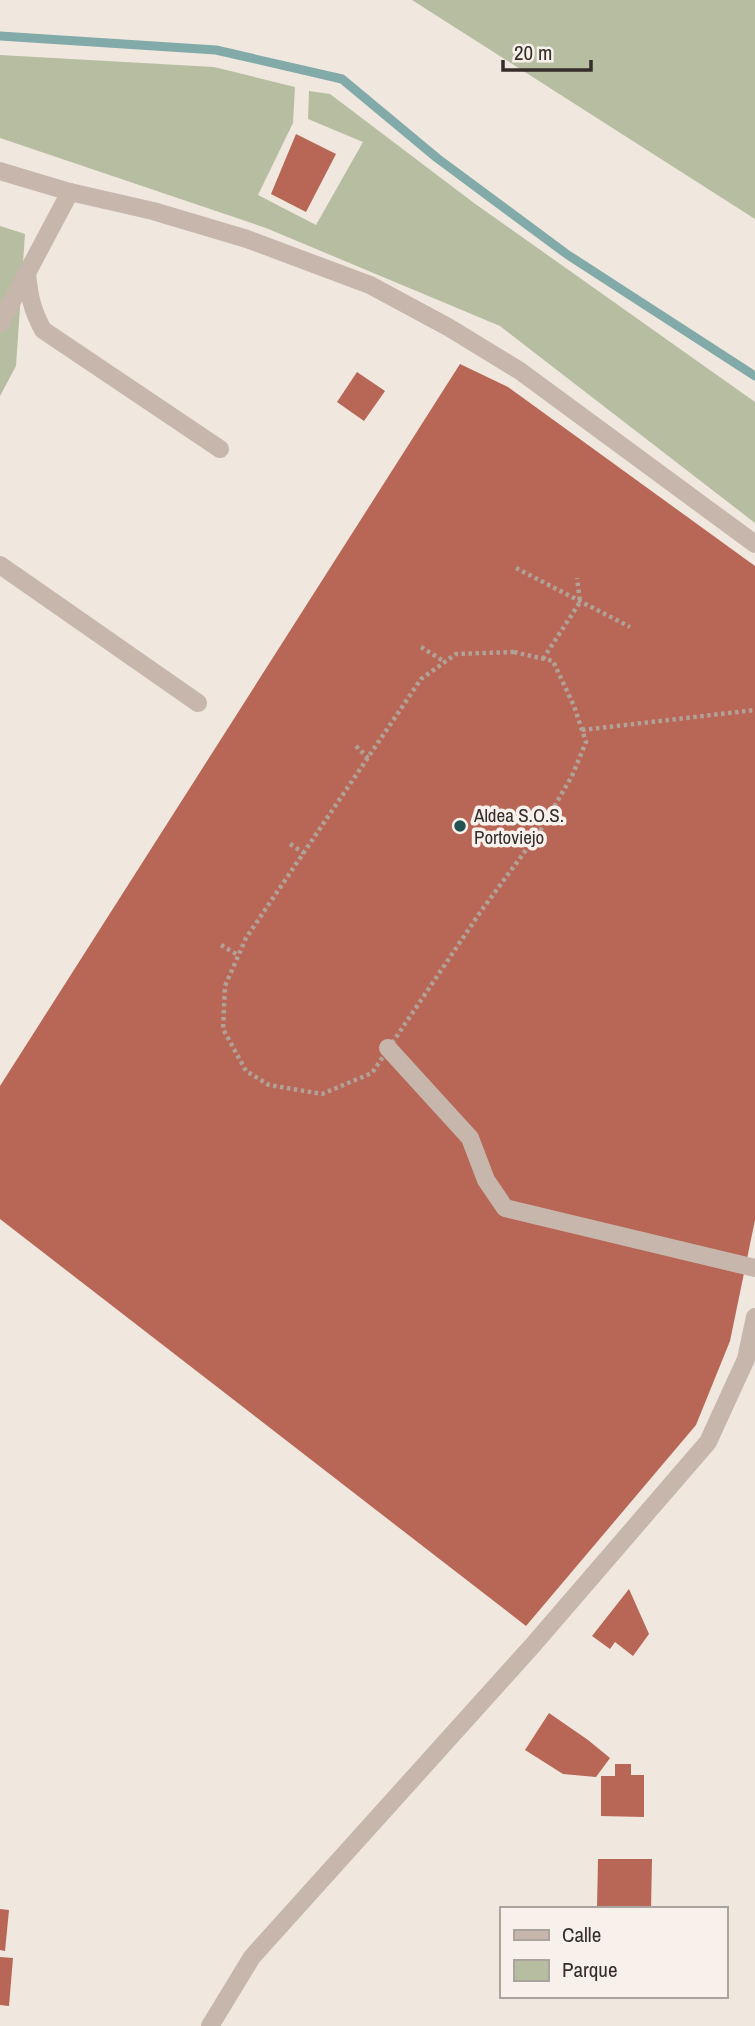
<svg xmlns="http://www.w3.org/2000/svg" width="755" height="2026" viewBox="0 0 755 2026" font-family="'Archivo Narrow',sans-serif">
  <rect width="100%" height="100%" fill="#f0e7df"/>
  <!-- green -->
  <g fill="#b6bda0">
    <polygon points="412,0 755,0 755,219"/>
    <polygon points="0,55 214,67 295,87 293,123 258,195 316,225 363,142 308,119 309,91 330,94 474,203 755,402 755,523 500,326 266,228 0,138"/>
    <polygon points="0,226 25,234 16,366 0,396"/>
  </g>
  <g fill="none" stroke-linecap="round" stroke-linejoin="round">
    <!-- stream -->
    <polyline stroke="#81aaa9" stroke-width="9" points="0,36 216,50 342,79 437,158 568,255 755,376"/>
  </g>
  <!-- building -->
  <g fill="#b86655">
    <polygon points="296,134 336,154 306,212 271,194"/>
    <polygon points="460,364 508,387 755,566 755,1220 730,1341 696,1425 526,1626 0,1219 0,1086"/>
    <polygon points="357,372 385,391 364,421 337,402"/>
    <polygon points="629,1589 649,1634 633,1656 615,1642 610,1649 592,1636"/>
    <polygon points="549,1713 588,1740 610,1758 596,1777 563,1774 525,1750"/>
    <polygon points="615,1764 631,1764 631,1775 644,1775 644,1817 601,1816 601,1776 615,1776"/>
    <polygon points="598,1859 652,1859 651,1909 597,1909"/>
    <polygon points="0,1909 9,1910 5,1951 0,1950"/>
    <polygon points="0,1957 13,1958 9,2006 0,2005"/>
  </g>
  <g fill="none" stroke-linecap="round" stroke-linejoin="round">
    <!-- path -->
    <g stroke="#b2a196" stroke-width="4.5" stroke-dasharray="3.5 3.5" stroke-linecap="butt">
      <polyline points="516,568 630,627"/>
      <polyline points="421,647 445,662"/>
      <polygon points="514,652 553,661 574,706 586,742 572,776 540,831 481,911 372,1073 322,1094 269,1085 246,1071 223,1029 225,986 246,938 421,679 456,654"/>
      <polyline points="543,659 580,602 577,578"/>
      <polyline points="582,730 755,710"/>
      <polyline points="356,746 368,758"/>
      <polyline points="290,844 304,853"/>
      <polyline points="221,945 238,955"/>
    </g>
    <!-- minor -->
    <g stroke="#c7b6ac" stroke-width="18">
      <polyline points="0,171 70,192 153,211 247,239 370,285 448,327 520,371 755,544"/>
      <path d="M27,273C29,295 32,310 43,330L220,449"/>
      <polyline points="0,324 70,192"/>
      <polyline points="0,565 198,703"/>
      <polyline points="388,1048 470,1138 486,1180 505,1208 755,1268"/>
      <polyline points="210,2026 252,1957 533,1645 708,1442 746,1359 755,1317"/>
    </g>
  </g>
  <!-- markers -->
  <circle fill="#245252" stroke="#f8f1eb" stroke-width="2.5" cx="460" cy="826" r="7"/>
  <g text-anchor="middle" stroke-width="7" stroke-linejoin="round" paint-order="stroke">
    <!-- poi labels -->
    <g font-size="19" fill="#362d2a" stroke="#f8f1eb" text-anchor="start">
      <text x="474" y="822">Aldea S.O.S.<tspan x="474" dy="22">Portoviejo</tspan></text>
    </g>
  </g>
  <!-- legend -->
  <rect x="500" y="1907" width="228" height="91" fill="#f8f1eb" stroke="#aaa39e" stroke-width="2"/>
  <rect x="514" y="1930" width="35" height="10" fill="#c7b6ac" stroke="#aaa39e" stroke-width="2"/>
  <text x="562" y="1942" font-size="21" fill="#362d2a">Calle</text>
  <rect x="514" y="1960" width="35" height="21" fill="#b6bda0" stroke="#aaa39e" stroke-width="2"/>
  <text x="562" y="1977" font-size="21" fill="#362d2a">Parque</text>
  <!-- scale -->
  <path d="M503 60v10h88v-10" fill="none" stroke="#362d2a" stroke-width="3.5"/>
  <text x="514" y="60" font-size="21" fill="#362d2a" stroke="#f8f1eb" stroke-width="5" paint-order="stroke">20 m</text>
</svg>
